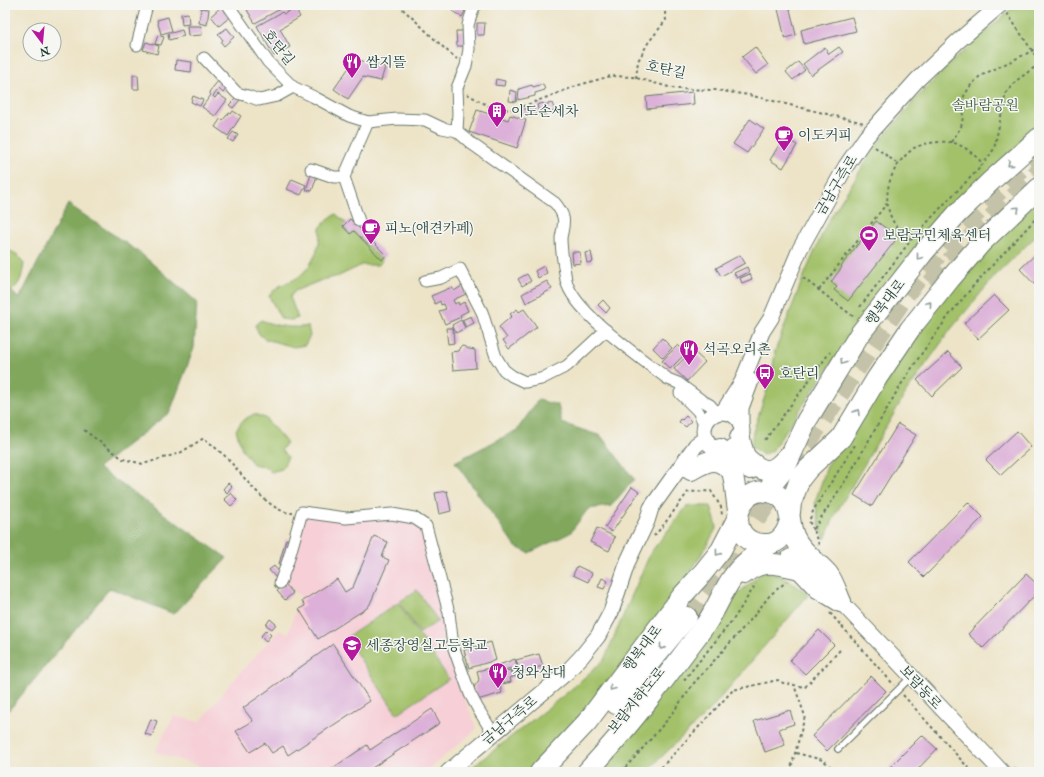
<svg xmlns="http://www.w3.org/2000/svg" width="1044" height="777" viewBox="0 0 1044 777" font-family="'IM FELL English','Noto Serif KR',serif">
  <rect width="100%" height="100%" fill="#f6f6f2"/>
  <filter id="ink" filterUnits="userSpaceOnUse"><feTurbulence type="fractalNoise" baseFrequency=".025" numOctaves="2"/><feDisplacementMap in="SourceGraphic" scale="8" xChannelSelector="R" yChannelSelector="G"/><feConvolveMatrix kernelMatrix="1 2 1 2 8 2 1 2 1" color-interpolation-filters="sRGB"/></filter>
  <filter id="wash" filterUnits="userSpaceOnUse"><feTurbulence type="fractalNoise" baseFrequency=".012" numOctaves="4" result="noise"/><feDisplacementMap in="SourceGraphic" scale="16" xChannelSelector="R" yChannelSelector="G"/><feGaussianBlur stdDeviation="0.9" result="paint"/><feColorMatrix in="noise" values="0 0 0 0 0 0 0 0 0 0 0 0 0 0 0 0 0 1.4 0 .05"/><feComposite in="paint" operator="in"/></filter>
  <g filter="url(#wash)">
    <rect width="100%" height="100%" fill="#ede4c8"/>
    <!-- built -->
    <polygon fill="#f6cfd7" points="304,516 385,516 423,526 434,581 445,623 447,640 464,697 477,729 425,772 213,772 205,768 155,752 174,716 200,722 230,684 279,630 288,634 300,596 284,582"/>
    <!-- green -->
    <g fill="#a2c169" stroke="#607f4e">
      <polygon points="1016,5 1039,5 1039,133 837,355 772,451 763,455 751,446 753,432 772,375 775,351 803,278 827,223 875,147 915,100 951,62"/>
      <polygon points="1039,191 1039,233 995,276 951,329 907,391 835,515 825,539 820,527 815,502 827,466 848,433 923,323"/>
      <path d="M336,214L346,223L343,227L350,234L354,231L382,260L379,265H362L339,276L322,280L295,291L290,297L298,318L291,320L281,319L269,296C274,290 278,286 286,283C289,281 292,281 295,279C312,269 321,247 320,228L328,219Z"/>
      <path d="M5,248L18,255L24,264C21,281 20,286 5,295Z"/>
      <path d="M261,320C275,326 293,329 308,326L310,336L305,345L294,347L265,339L259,334L255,325Z"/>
      <polygon points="254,414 265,418 287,443 281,450 288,457 282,469 271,472 266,467 253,464 242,449 236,430 243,420"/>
      <path d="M687,506H711L717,527C669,617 599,693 535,772H466L568,692L604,660L635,588L651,552Z"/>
      <polygon points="764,571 781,576 809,594 709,711 646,772 596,772 705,635 732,599"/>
      <polygon points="417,590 438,621 420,633 399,602"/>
      <polygon points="398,603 449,679 397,714 346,638"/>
    </g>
    <!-- forest -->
    <g fill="#81a75d" stroke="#507248">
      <polygon points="68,204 139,252 197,302 194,348 170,412 98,468 227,558 174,614 110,588 5,715 5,284 19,299"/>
      <polygon points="538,400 558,405 562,423 601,436 634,479 611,506 588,509 570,533 529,553 516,547 455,462 517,430"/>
    </g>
    <g id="blocks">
      <!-- building -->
      <g fill="#dcb0d8">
        <polygon points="256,5 278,5 280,9 255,23 247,10"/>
        <polygon points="777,5 789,5 796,35 785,38"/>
        <polygon points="455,6 465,11 462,17 452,11"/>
        <polygon points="221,7 230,17 219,26 211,16"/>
        <polygon points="201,8 209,9 207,25 199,23"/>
        <polygon points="295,8 300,17 280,29 290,47 274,56 257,26 282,12 284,14"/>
        <polygon points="188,13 189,24 182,25 181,14"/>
        <polygon points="168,17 172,31 161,34 157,20"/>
        <polygon points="852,17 856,31 804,44 801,30"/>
        <polygon points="477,23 485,23 484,35 477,35"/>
        <polygon points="187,26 201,26 202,35 188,36"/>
        <polygon points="227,28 234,37 224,46 221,42 223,40 218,34"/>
        <polygon points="182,30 184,36 169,40 168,34"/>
        <polygon points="456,31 464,31 465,46 457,46"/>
        <polygon points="158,35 164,37 161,45 155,44"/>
        <polygon points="146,42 159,46 157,54 143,50"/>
        <polygon points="755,47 768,65 756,74 742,57"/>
        <polygon points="825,47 829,54 839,47 843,52 811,75 803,64"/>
        <polygon points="355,59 385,67 381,81 363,77 348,99 334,89"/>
        <polygon points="176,60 192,62 191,72 175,70"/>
        <polygon points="798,62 805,70 793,80 786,72"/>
        <polygon points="133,75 138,75 139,89 133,89"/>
        <polygon points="496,79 505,81 504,86 495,85"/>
        <polygon points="219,80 228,87 223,93 219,89 213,96 215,98 218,94 227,100 215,116 202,107 211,95 209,92"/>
        <polygon points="543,84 545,90 535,93 535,96 518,100 519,89 532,85 533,87"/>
        <polygon points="510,90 517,92 516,102 509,101"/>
        <polygon points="693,92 694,104 647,109 646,97"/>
        <polygon points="193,96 203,100 200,106 191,102"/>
        <polygon points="237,97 240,100 233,108 229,105"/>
        <polygon points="543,103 544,105 552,103 555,111 540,116 537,105"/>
        <polygon points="533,106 536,113 533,116 524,115 522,110"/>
        <polygon points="477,110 508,120 510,115 526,120 517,148 469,132"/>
        <polygon points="233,111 241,116 228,136 215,127 221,118 223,120 227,115 228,115 229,113 231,114"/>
        <polygon points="750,119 764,129 747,153 733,144"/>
        <polygon points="233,132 238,135 233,142 228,139"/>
        <polygon points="784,137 797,145 783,168 770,160"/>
        <polygon points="311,174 317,176 312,191 306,190"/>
        <polygon points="292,179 306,185 301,195 287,189"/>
        <polygon points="350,219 386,255 382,260 354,231 350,234 343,226"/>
        <polygon points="876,221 898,237 848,301 834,290 837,287 831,282 842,267 841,266"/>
        <polygon points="1039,251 1039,280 1034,284 1020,269"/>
        <polygon points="572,252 580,252 581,263 573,264"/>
        <polygon points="591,252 593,262 587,263 585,253"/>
        <polygon points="740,255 745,263 721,276 716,268"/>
        <polygon points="544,266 547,273 538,278 535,271"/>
        <polygon points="747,267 749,272 737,278 734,273"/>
        <polygon points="527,274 531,281 522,286 518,279"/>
        <polygon points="750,274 752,279 742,283 740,278"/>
        <polygon points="547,281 552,289 526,303 522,294"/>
        <polygon points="462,286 466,294 453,300 455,304 458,302 459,305 464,302 468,311 460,315 461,317 445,324 439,311 446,309 444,304 441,305 440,301 435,304 431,296 452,287 454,291"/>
        <polygon points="994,295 1009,310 978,339 964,323"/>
        <polygon points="603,300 610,308 606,313 598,305"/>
        <polygon points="517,309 519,312 524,309 537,327 509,349 503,340 507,338 499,327 512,316 510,314"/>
        <polygon points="471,316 474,323 466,327 462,320"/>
        <polygon points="461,320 465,328 456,333 452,325"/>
        <polygon points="446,328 453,328 454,343 448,344"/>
        <polygon points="662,338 672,348 663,358 653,348"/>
        <polygon points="678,345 686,353 670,369 662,361"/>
        <polygon points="463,346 469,349 475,350 476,368 453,370 451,352 458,351 460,347"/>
        <polygon points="692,350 705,362 687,381 674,369"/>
        <polygon points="948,352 962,367 932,396 917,380"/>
        <polygon points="686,416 691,421 686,427 679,422 681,419 682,420"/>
        <polygon points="898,424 916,435 872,506 854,495"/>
        <polygon points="1017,431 1031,447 1001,475 986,460"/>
        <polygon points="228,483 232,486 227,493 223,489"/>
        <polygon points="632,487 639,492 612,532 605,527"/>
        <polygon points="447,491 451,511 439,514 435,493"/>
        <polygon points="231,493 237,500 231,506 224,499"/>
        <polygon points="968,502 983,517 924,577 909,562"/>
        <polygon points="597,528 615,537 609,551 590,542"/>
        <polygon points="374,536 388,542 382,557 389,560 370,604 367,608 318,639 299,609 305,606 302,601 337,579 345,592 353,587"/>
        <polygon points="286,539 291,541 284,566 279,564"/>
        <polygon points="274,566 281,574 276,578 269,570"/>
        <polygon points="577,566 592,573 588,582 573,575"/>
        <polygon points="1026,574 1039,586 1039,591 983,648 968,634"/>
        <polygon points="602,578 608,581 604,589 598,587"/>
        <polygon points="285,584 293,593 285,600 277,591"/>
        <polygon points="270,619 276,624 272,629 266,625"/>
        <polygon points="266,630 271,635 266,641 261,636"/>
        <polygon points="819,630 834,645 805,674 790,660"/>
        <polygon points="491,642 496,660 469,668 464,650"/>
        <polygon points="333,644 370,701 288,755 283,746 272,753 265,743 250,752 236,731 253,721 243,708"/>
        <polygon points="539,654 543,666 520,672 516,660"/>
        <polygon points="515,659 519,676 514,677 512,668 500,671 499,665"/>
        <polygon points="495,667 502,693 477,700 474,687 479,680 477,671"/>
        <polygon points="511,670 513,677 510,678 511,682 503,684 501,672"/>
        <polygon points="871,676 886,691 827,751 812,736"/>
        <polygon points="432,709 440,723 372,768 374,772 327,772 367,745 370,750"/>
        <polygon points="790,710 794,724 779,729 785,745 765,752 754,721"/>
        <polygon points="151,719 157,721 152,736 145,734"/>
        <polygon points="922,735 937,749 915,772 885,772"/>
      </g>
    </g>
  </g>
  <g filter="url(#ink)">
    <use href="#blocks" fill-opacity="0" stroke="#677768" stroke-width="1"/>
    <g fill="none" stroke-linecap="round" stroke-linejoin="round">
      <!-- highway-tunnel -->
      <g stroke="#c4c3aa" stroke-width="20" stroke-dasharray="20 10" stroke-linecap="butt">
        <polyline points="931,284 968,241 1039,172"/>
        <polyline points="687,617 709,589 771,497 909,289 957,231 1039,152"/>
      </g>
      <defs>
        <polyline id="lane" points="838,749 911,677"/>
        <g id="street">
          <path d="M228,5L268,62L293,87L314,97L349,116L368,122L397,119L425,120L442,128L457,131L472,144L555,203C558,207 562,212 563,217C565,223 562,231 561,238C561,252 564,266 566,280C572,311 642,359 668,379L678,383L701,400L710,405L717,413"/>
          <polyline points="137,45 147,5"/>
          <polyline points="204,58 237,93 248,96 259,100 277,96 293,87"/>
          <polyline points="457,131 458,113 457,88 466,66 469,49 468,25 473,9 476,5"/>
          <polyline points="311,169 334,177 344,177 368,122"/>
          <polyline points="344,177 359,221"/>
          <polyline points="425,281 441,278 460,269 482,312 496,357 504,370 512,376 525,382 541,379 567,366 606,330"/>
          <polyline points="680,393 698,411 705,426"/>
          <polyline points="280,583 288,561 302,512 346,518 392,514 414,518 426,526 449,613 453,646 470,694 478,709 493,733"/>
        </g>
        <g id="secondary">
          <polyline points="723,412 742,382 762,332 771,318 800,249 846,166 866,137 917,80 957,42 1000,5"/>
          <circle cx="723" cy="431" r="19"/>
          <polyline points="741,426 741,408 751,381"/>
          <polyline points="841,602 1002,772"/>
          <polyline points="448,772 566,673 582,656 598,636 611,612 628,561 647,521 651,508 696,445 706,438"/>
        </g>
        <g id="highway">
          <polyline points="740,438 741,444 748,466 750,469"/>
          <path d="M720,449C736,467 734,487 738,510"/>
          <path d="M745,457C762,472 770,477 787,457"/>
          <path d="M691,470C710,459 717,456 734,473"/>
          <polyline points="766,492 785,468 807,420 859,335 923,253 957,214 991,181 1039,138"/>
          <polyline points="790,512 791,503 800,479 808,469 841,438 877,378 910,329 950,279 981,243 1039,188"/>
          <path d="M790,520C787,532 780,544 767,544C720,546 736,477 775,494C794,502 787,523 795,538C802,553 818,562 828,574C834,582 837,593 841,602"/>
          <polyline points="791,559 818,588 841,602"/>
          <path d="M744,574C762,558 779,564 800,569"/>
          <polyline points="616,704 687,617"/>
          <polyline points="540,772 587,722 682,596 701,575 721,550 737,519"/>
          <path d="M587,772C630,726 668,675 706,624C719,605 726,581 743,565C751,557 761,551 770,544"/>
        </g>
      </defs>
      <!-- lane casing -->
      <use href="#lane" stroke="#677768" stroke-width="8"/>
      <!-- street casing -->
      <use href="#street" stroke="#677768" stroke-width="13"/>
      <!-- secondary casing -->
      <use href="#secondary" stroke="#677768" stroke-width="17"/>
      <!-- highway casing -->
      <use href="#highway" stroke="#677768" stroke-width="22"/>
      <!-- path -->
      <g stroke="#677768" stroke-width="2" stroke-dasharray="3 3" stroke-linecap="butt">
        <path d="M398,5C418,22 436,42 457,59"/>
        <polyline points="1007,13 1039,61"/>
        <polyline points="636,78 638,61 648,43 666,20 664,5"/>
        <polyline points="467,94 496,110 516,109 579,85 611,76 633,77 676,89 715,90 749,95 864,123"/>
        <polyline points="951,142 961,127 963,117 962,106 964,96 971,85 980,76 1032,51 1039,42"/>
        <polyline points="875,147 898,164"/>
        <path d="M911,240C906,234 898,230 894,223C881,201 888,173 905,156C908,153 911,150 914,148C924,143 939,141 950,142C963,144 975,155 983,164"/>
        <polyline points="803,278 854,317"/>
        <polyline points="819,290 888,202"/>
        <polyline points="860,307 911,240 947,201 977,171 987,159 994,149 1006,93 1016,81 1039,64"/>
        <path d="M84,430L123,459L143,464L180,453L204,438C211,444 218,450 225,456C241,472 269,514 293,513"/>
        <polyline points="765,440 830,352"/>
        <polyline points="813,530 809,521 814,509 855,445"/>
        <polyline points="654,536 662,527 688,492 711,491 721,507 722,515"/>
        <polyline points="819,545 813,530 849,475 900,386 922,353 950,314 975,284 1039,215"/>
        <polyline points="830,613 894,685"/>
        <polyline points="684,680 735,617 756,584"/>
        <polyline points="903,695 972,772"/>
        <polyline points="796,753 823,760 837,772"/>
        <polyline points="1014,768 1018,772"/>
        <polyline points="621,772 637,755 668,719 694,683 753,617 770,595 786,582"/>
        <polyline points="657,772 733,690 778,680 783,683 805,687 841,649"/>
        <polyline points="790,772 805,716 794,685"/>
      </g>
      <!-- lane -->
      <use href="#lane" stroke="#fff" stroke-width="5.5"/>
      <!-- street -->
      <use href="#street" stroke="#fff" stroke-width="11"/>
      <!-- secondary -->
      <use href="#secondary" stroke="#fff" stroke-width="15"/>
      <!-- highway -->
      <use href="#highway" stroke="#fff" stroke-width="20"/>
    </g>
    <!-- one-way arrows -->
    <defs><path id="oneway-chevron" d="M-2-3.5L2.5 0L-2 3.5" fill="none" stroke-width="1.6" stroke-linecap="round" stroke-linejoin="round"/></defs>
    <g stroke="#8f9e9a">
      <use href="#oneway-chevron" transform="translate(1010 164) rotate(139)"/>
      <use href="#oneway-chevron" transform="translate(1017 209) rotate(-43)"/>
      <use href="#oneway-chevron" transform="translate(919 257) rotate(128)"/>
      <use href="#oneway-chevron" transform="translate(929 304) rotate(-51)"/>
      <use href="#oneway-chevron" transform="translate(843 362) rotate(122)"/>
      <use href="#oneway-chevron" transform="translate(857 412) rotate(-59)"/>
      <use href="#oneway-chevron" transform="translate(718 553) rotate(127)"/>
      <use href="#oneway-chevron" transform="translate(662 647) rotate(129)"/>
      <use href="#oneway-chevron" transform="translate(612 688) rotate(127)"/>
    </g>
  </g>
  <!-- icons -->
  <defs>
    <symbol id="restaurant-pin" viewBox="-11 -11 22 30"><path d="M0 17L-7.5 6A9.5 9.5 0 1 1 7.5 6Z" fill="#b5179e" stroke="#f6f6f2"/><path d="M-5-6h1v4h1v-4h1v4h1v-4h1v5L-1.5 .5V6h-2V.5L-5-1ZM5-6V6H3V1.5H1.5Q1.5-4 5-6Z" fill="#fff"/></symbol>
    <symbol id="building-pin" viewBox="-11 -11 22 30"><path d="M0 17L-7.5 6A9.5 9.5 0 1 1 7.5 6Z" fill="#b5179e" stroke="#f6f6f2"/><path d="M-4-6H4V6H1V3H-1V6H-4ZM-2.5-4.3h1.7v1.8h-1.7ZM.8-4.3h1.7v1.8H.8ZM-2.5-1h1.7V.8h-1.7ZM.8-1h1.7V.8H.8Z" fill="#fff"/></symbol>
    <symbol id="cafe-pin" viewBox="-11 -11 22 30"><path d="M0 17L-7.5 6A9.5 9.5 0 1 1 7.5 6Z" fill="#b5179e" stroke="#f6f6f2"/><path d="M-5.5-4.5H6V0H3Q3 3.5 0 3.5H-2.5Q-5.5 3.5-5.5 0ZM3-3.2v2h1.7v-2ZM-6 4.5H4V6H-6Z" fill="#fff"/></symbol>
    <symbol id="stadium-pin" viewBox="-11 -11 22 30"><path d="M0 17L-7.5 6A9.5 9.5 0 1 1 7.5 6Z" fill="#b5179e" stroke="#f6f6f2"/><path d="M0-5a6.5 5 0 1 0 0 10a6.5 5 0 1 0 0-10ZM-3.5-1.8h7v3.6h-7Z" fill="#fff"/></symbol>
    <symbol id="bus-pin" viewBox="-11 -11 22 30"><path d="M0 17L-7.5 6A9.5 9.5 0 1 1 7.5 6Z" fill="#b5179e" stroke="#f6f6f2"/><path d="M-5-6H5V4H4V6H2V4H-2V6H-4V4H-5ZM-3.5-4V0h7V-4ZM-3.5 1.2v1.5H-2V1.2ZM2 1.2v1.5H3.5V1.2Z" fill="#fff"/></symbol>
    <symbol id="school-pin" viewBox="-11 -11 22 30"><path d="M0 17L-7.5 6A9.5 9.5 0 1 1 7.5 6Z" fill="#b5179e" stroke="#f6f6f2"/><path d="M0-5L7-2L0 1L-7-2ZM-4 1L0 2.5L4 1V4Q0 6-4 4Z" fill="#fff"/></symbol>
  </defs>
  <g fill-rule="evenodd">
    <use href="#restaurant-pin" x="341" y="51" width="22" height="30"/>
    <use href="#building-pin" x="486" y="100" width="22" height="30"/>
    <use href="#cafe-pin" x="773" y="124" width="22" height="30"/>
    <use href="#cafe-pin" x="360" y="217" width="22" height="30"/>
    <use href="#stadium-pin" x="858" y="224" width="22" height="30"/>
    <use href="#restaurant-pin" x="678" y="338" width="22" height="30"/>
    <use href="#bus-pin" x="754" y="362" width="22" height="30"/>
    <use href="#school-pin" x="341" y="634" width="22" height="30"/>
    <use href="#restaurant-pin" x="487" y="661" width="22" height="30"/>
  </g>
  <g text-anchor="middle" stroke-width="3" stroke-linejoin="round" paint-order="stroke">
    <!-- street labels -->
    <g font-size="14" fill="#1f3d34" stroke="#f6f6f2">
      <text transform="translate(279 47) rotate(51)" y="5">호탄길</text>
      <text transform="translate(666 69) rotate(12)" y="5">호탄길</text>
      <text transform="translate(836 185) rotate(-59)" y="5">금남구즉로</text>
      <text transform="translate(885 302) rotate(-52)" y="5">행복대로</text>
      <text transform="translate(642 648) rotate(-53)" y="5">행복대로</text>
      <text transform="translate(921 687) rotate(47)" y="5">보람동로</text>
      <text transform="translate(636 700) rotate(-51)" y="5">보람지하도로</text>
      <text transform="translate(509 720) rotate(-40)" y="5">금남구즉로</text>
    </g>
    <!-- poi labels -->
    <g font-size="14" fill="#1f3d34" stroke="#f6f6f2" text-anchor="start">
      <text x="366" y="67">쌈지뜰</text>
      <text x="511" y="116">이도손세차</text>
      <text x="798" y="140">이도커피</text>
      <text x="385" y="233">피노(애견카페)</text>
      <text x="883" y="240">보람국민체육센터</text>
      <text x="703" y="354">석곡오리촌</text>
      <text x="779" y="378">호탄리</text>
      <text x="366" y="650">세종장영실고등학교</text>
      <text x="512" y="677">청와삼대</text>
    </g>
    <!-- park labels -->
    <g font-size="14" fill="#405e41" stroke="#f6f6f2">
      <text x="985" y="110">솔바람공원</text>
    </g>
  </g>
  <!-- margin -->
  <rect width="1044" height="777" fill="none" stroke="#f6f6f2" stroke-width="20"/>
  <!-- north arrow -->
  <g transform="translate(42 42) rotate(164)"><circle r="19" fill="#f6f6f2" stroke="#a0aca6"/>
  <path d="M0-3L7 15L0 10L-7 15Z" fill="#b5179e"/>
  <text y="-6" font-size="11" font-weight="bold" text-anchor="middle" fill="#1f3d34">N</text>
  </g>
</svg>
